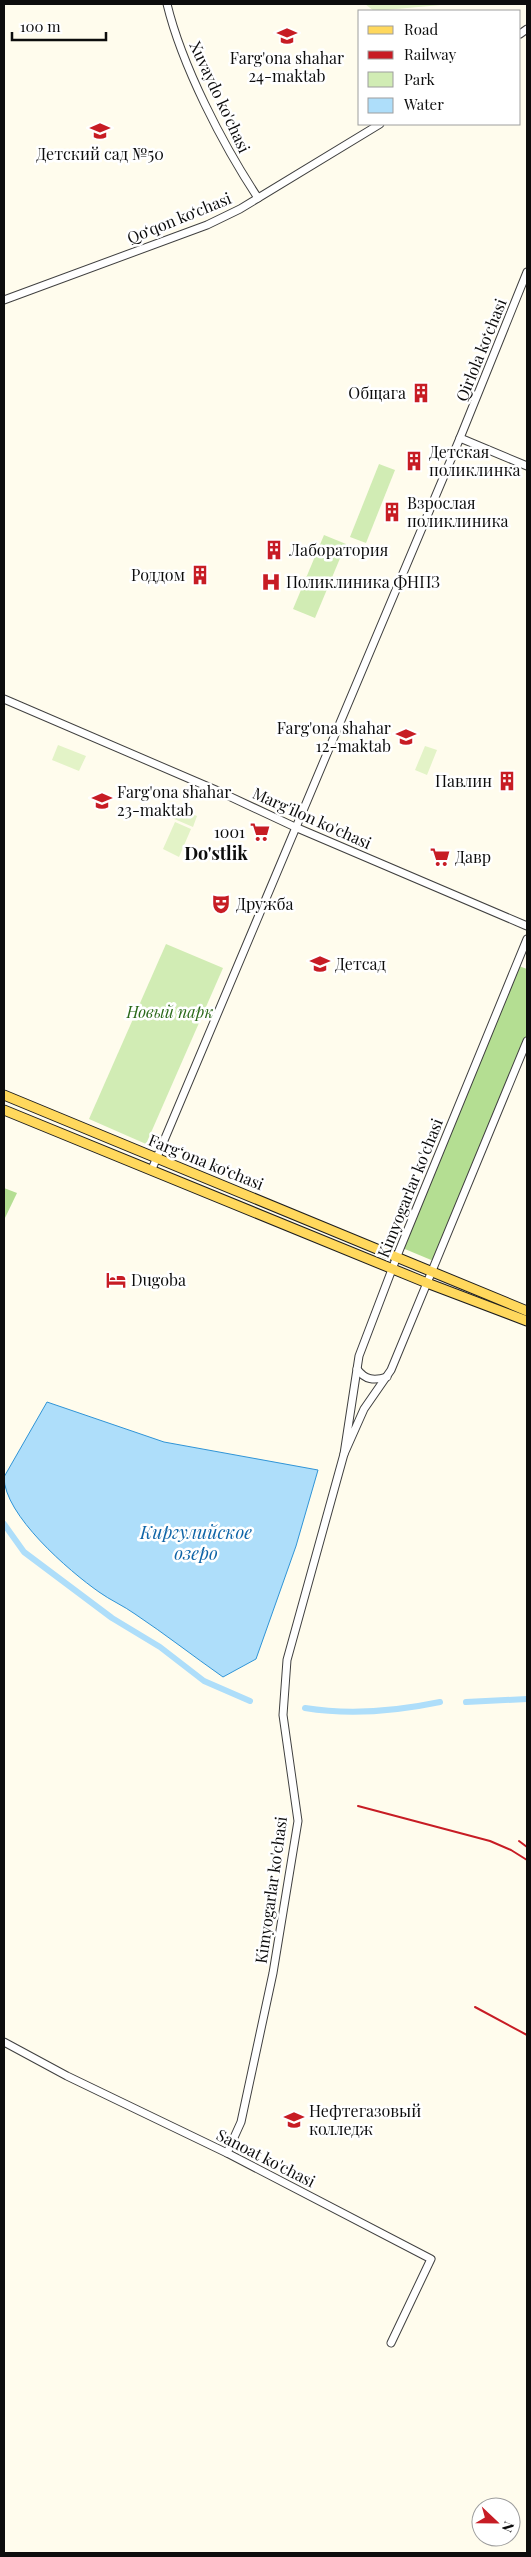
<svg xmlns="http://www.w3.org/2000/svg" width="531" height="2557" viewBox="0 0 531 2557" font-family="'Playfair Display',serif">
  <rect width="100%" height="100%" fill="#fffced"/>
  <!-- green -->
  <g fill="#d1ecb4">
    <polygon points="379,464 395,470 366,543 350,537"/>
    <polygon points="324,535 346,544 315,618 293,609"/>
    <polygon points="166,944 223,968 146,1144 89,1119"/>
  </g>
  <!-- forest -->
  <g fill="#b4de92">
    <polygon points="516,965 527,969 527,1041 436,1262 400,1247"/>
    <polygon points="4,1188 17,1193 4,1220"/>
  </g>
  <!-- pitch -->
  <g fill="#e3f3c7">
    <polygon points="365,4 452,4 374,11"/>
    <polygon points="58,745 86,756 79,771 52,760"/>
    <polygon points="425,746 437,750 427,775 415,770"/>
    <polygon points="177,808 197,816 193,827 172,818"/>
    <polygon points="175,822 191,829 179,857 163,849"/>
  </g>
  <!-- water -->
  <path fill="#aedefa" stroke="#3094d6" d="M47,1402L164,1442L318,1470L296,1546L256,1659L223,1677C193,1656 165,1634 135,1614C124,1606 110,1600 99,1592C69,1571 4,1515 4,1477Z"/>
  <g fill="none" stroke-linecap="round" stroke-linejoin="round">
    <!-- canal -->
    <g stroke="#aedefa" stroke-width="6">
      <polyline points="4,1524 24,1552 112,1618 160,1647 204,1681 250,1701"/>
      <polyline points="466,1702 527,1699"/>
      <path d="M305,1708C348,1715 397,1711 440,1702"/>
    </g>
    <defs>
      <g id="tertiary">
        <path d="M167,4C182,66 223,145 258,198"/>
        <polyline points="520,34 527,29"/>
        <polyline points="4,300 207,225 240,209 380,124"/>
        <polyline points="460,438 527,466"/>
        <polyline points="4,699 218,791 295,827 527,926"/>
        <polyline points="527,939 399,1251 359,1356 344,1454 364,1409 391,1370 527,1041"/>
        <polyline points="152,1169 460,438 527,272"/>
        <path d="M357,1369C365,1380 374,1381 387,1377"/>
        <polyline points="4,2042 67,2076 227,2153 431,2259 391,2343"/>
        <polyline points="227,2153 241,2122 273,1973 298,1821 283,1715 287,1660 344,1454"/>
      </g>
      <g id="primary">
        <polyline points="4,1095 527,1311"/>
        <polyline points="4,1110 427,1283 527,1321"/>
      </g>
    </defs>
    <!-- tertiary casing -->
    <use href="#tertiary" stroke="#404040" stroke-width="9"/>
    <!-- primary casing -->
    <use href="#primary" stroke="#1e1e1e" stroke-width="11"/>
    <!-- tertiary -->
    <use href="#tertiary" stroke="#fff" stroke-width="7"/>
    <!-- primary -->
    <use href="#primary" stroke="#ffd85d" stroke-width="9"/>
    <!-- rail -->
    <g stroke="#c71c24" stroke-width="2">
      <polyline points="358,1806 490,1841 511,1850 527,1860"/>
      <polyline points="519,1841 527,1847"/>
      <polyline points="475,2007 527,2035"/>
    </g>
  </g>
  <!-- icons -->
  <defs>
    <symbol id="school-bare" viewBox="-9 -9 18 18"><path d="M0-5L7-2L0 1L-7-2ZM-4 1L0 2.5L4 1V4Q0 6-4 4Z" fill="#c71c24" stroke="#fff" stroke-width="2.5" paint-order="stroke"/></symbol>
    <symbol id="building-bare" viewBox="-9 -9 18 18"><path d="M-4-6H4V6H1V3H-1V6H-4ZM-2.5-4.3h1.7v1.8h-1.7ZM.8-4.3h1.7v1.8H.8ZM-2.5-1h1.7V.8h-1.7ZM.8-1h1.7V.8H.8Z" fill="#c71c24" stroke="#fff" stroke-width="2.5" paint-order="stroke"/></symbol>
    <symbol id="hospital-bare" viewBox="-9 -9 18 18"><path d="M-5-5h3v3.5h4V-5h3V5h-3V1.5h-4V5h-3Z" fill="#c71c24" stroke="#fff" stroke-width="2.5" paint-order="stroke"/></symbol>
    <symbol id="supermarket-bare" viewBox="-9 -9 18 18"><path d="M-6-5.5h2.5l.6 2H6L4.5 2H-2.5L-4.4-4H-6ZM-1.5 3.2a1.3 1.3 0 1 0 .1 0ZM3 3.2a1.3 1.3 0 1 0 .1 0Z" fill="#c71c24" stroke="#fff" stroke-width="2.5" paint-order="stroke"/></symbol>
    <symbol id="theatre-bare" viewBox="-9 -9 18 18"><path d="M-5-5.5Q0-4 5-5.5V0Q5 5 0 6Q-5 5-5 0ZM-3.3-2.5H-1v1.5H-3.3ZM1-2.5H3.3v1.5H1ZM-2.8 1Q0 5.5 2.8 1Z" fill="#c71c24" stroke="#fff" stroke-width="2.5" paint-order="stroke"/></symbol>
    <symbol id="hotel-bare" viewBox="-9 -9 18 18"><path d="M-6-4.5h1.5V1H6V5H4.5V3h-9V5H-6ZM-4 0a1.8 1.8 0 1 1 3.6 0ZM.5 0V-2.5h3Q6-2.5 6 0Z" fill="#c71c24" stroke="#fff" stroke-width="2.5" paint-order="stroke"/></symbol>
    <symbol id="university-bare" viewBox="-9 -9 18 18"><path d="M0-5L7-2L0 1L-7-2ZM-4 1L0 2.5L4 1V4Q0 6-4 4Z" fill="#c71c24" stroke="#fff" stroke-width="2.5" paint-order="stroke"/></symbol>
  </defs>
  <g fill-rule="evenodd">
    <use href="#school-bare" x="273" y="22" width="28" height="28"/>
    <use href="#school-bare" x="86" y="117" width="28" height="28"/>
    <use href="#building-bare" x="407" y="379" width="28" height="28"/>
    <use href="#building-bare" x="400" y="447" width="28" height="28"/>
    <use href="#building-bare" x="378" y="498" width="28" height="28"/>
    <use href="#building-bare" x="260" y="536" width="28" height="28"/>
    <use href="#building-bare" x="186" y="561" width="28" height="28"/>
    <use href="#hospital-bare" x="257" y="568" width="28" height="28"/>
    <use href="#school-bare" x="392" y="723" width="28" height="28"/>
    <use href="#building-bare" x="493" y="767" width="28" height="28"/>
    <use href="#school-bare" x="88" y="787" width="28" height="28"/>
    <use href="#supermarket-bare" x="246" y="818" width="28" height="28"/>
    <use href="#supermarket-bare" x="426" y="843" width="28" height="28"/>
    <use href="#theatre-bare" x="207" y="890" width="28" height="28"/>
    <use href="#school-bare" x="306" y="950" width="28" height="28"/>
    <use href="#hotel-bare" x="102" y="1266" width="28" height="28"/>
    <use href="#university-bare" x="280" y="2106" width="28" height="28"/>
  </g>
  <g text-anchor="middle" stroke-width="5" stroke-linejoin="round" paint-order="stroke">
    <!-- poi labels -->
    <g font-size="16" fill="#0d0d0d" stroke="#fff" text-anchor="start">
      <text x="287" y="64" text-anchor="middle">Farg'ona shahar<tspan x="287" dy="18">24-maktab</tspan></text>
      <text x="100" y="160" text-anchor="middle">Детский сад №50</text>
      <text x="406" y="399" text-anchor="end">Общага</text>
      <text x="429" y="458">Детская<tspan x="429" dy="18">поликлинка</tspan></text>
      <text x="407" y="509">Взрослая<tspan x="407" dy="18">поликлиника</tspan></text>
      <text x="289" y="556">Лаборатория</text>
      <text x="185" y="581" text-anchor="end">Роддом</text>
      <text x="286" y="588">Поликлиника ФНПЗ</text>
      <text x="391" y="734" text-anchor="end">Farg'ona shahar<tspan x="391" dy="18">12-maktab</tspan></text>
      <text x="492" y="787" text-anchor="end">Павлин</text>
      <text x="117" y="798">Farg'ona shahar<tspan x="117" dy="18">23-maktab</tspan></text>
      <text x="245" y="838" text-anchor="end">1001</text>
      <text x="455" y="863">Давр</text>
      <text x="236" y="910">Дружба</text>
      <text x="335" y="970">Детсад</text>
      <text x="131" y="1286">Dugoba</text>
      <text x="309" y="2117">Нефтегазовый<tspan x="309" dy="18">колледж</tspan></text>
    </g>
    <!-- street labels -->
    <g font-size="16" fill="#0d0d0d" stroke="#fff">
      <text transform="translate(220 97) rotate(65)" y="6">Xuvaydo ko'chasi</text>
      <text transform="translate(179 218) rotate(-22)" y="6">Qoʻqon koʻchasi</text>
      <text transform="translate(481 350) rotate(-68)" y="6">Qirlola koʻchasi</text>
      <text transform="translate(312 818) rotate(24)" y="6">Marg'ilon ko'chasi</text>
      <text transform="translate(206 1162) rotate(22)" y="6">Fargʻona koʻchasi</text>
      <text transform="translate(410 1188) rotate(-68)" y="6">Kimyogarlar ko'chasi</text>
      <text transform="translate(271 1890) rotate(-82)" y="6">Kimyogarlar ko'chasi</text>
      <text transform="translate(266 2158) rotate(27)" y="6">Sanoat ko'chasi</text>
    </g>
    <!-- park labels -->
    <g font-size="16" font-style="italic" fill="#2a6919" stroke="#fff">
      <text x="170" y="1018">Новый парк</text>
    </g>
    <!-- neighbourhood labels -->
    <g font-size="18" font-weight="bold" fill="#0d0d0d" stroke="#fff">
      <text x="216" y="860">Do'stlik</text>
    </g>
    <!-- water labels -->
    <g font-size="18" font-style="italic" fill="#0e64a7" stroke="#fff">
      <text x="196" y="1539">Киргулийское<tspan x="196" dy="21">озеро</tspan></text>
    </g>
  </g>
  <!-- border -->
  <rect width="531" height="2557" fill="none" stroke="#0d0d0d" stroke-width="10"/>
  <!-- legend -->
  <rect x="358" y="10" width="162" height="115" fill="#ffffff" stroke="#9e9e9e"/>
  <rect x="368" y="26" width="25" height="8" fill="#ffd85d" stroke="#9e9e9e"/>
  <text x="404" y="35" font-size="15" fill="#0d0d0d">Road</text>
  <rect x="368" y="51" width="25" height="8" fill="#c71c24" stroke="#9e9e9e"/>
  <text x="404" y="60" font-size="15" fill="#0d0d0d">Railway</text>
  <rect x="368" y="72" width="25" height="15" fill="#d1ecb4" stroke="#9e9e9e"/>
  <text x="404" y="85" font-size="15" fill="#0d0d0d">Park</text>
  <rect x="368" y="98" width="25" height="15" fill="#aedefa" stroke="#9e9e9e"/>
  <text x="404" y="110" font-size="15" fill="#0d0d0d">Water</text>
  <!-- north arrow -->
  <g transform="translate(496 2522) rotate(112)"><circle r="24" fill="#ffffff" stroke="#9e9e9e"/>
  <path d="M0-4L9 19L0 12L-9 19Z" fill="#c71c24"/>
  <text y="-8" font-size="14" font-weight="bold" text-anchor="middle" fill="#0d0d0d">N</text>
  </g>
  <!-- scale -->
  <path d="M12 32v8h94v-8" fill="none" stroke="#0d0d0d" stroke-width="2.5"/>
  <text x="20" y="32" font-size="15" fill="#0d0d0d" stroke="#ffffff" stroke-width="4" paint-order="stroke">100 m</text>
</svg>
